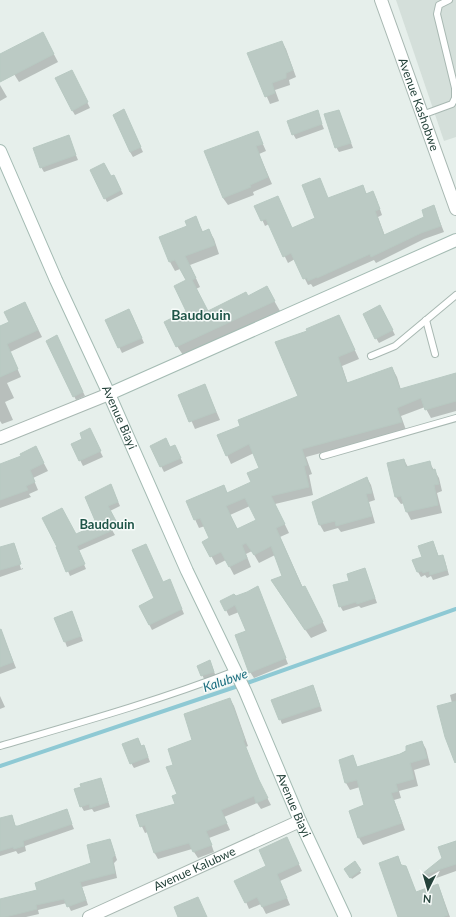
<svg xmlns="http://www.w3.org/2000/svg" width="456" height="917" viewBox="0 0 456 917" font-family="Lato,sans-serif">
  <rect width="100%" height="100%" fill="#e6efeb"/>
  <!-- built -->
  <polygon fill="#d4dfda" points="396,0 456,0 456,137 444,141"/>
  <!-- shadow -->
  <g fill="#0003" fill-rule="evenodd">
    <polygon points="47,41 58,62 19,82 14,74"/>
    <polygon points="282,42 286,49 296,77 289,80 290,85 275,90 279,101 270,104 248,53"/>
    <polygon points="74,76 90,108 75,115 72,110"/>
    <polygon points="0,85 7,97 0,101"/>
    <polygon points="339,111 353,148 339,152 336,147"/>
    <polygon points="317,112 324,129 296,139 293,134"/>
    <polygon points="126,116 143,152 133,157 130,152"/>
    <polygon points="258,133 266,151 259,154 272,184 253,192 254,195 228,205 223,198"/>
    <polygon points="68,136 78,160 44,172 41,167"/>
    <polygon points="116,180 123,194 107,202 105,198"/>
    <polygon points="362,187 367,194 373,192 376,198 382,215 378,217 385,236 425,218 434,207 444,232 424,239 376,263 374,260 313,287 311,284 308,285 295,259 288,263 269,224 265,226 256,206 292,229 317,219 328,199"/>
    <polygon points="196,218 203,232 209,230 214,239 219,254 190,265 200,287 196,289 208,312 248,297 272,297 280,311 183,355 177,346 188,312 187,281 180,269 175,271 170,262 188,227"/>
    <polygon points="25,303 42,337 10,352 21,377 7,383 14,398 5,402 13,420 2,424 0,421 0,327 10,322"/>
    <polygon points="383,311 395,335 379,343 376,338"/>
    <polygon points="132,315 144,343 122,353 106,320"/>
    <path d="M339,316L359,359L342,366L348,384L392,368L397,377L401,390L456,374V411L431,418L425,407L401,416L406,430L306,457L312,474L309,475L313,495L275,504L289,533L280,537L303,588L310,596L327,631L311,638L277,589L283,577L275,555L259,563L252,551L246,554L251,567L234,575L226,560L216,565L204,542L211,539L205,526L199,528L187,502L223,486L228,494L252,483L261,469L254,453L231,464L227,455L242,426L300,396L308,331ZM250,506L257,520L238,530L230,515Z"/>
    <polygon points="59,341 85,396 76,400 74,396"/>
    <polygon points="205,386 220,420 195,429 180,395"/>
    <polygon points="92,435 103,457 83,466 72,444"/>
    <polygon points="151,446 170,448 177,451 183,463 164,472"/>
    <polygon points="39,454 48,471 33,478 38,490 29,494 31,497 0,508 0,465"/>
    <polygon points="404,460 408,467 429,462 439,478 442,491 437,493 442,513 411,520 407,512 405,503 401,504 396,497"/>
    <polygon points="367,478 371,485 375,500 369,502 375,523 341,532 338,528 324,532 320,525"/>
    <polygon points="113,490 120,506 110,511 118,526 112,530 115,535 78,551 86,569 70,576 58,547 76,536 99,525"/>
    <polygon points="14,544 16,549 15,549 21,569 23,568 23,569 0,577 0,548"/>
    <polygon points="435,547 439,557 442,556 445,561 449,575 433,580 431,576 427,578 425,575 421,577 418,572"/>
    <polygon points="365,570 377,603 361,608 359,606 343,611 340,606 350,581"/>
    <polygon points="163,583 172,585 184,614 152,630 140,606 155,599"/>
    <polygon points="257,587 288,664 254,678 250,672 247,632 239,612 229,616 226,610 235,598 248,593"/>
    <polygon points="74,617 83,641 67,647 56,618"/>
    <polygon points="0,628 16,668 0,674"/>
    <polygon points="198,666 212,666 216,677 205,681"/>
    <polygon points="315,691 322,711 282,724 280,719"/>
    <polygon points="456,693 456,760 452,703 450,695"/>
    <polygon points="0,696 5,707 0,709"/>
    <polygon points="230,699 234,706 248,746 246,747 262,788 271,805 261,809 257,803 224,817 230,830 209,838 214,852 198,858 192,849 158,859 154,852 148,832 145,833 137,816 176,805 178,795 175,765 194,741"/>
    <polygon points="138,739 142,747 144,746 146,751 150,762 134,768 131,763"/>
    <polygon points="422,742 426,749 430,765 414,770 418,786 399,791 401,798 394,800 405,830 363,845 359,838 350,811 365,806 360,787 350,790 346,783 340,760 352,756 358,768 400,754"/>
    <polygon points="101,779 103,784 110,807 94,812 92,809 84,811 81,806"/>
    <polygon points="66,810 74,829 25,846 26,851 18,854 16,851 0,856 0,819 12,816 16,827 18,827"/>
    <polygon points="110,840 112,845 117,860 114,863 117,878 82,887 88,905 71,911 67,903 38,910 39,914 26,917 0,917 0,900 38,891 93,864"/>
    <polygon points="456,842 456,871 428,881 424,874 443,858"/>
    <polygon points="290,845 302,871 280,881 290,905 266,914 261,904 249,909 246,902 268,867"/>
    <polygon points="398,857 402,866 406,867 409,874 416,893 438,885 441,892 450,917 399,917"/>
    <polygon points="355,863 361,873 352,879 345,869"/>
  </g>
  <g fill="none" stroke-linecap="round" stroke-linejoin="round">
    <!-- stream -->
    <polyline stroke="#8ec9d4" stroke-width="4" points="0,766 250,682 456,609"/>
  </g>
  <!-- building -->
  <g fill="#bbcac4" stroke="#b8c9c2" fill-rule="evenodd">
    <polygon points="43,32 54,54 0,82 0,54"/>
    <polygon points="282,41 293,70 286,73 286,78 272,83 275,93 265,97 247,53"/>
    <polygon points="72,70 88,102 72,111 55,78"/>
    <polygon points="124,109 141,147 130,152 113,115"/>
    <polygon points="318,110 322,124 292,135 287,121"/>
    <polygon points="339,110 351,143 335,148 324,114"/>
    <polygon points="258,131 263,144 256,146 268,177 250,185 251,187 223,198 204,151"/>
    <polygon points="69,135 76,155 40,168 33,148"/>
    <polygon points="104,163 111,176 114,175 121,190 104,199 90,170"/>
    <polygon points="320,178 328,198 363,185 366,194 373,191 380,209 375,211 384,235 424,217 422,210 434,205 441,226 421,233 371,257 370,254 317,278 317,277 308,281 307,278 303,279 291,253 283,257 266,219 261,221 254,206 278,196 292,228 315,218 302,185"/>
    <polygon points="196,216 202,232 209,229 215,245 185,256 196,278 192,280 208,311 246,292 248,296 267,286 275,301 176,347 164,322 186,311 174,286 186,280 175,260 169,262 159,237 187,226 185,221"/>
    <polygon points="25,302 38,330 7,344 18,369 0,377 0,326 9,322 4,312"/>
    <polygon points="380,305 393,330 375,339 363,314"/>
    <polygon points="129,309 142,338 118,348 105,320"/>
    <path d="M339,315L355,350L338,357L347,383L392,367L400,389L456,373V401L425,410L421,398L397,408L402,422L302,449L307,465L304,466L309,487L271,496L285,524L276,528L302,587L305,586L323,622L305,630L271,580L282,576L271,546L254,555L246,543L242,545L247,558L229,567L221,552L210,557L202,542L209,538L200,518L194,520L186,501L224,485L227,493L251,482L247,473L259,468L249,444L226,456L217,435L240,426L238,420L298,396L275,342L307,331L306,329ZM245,498L256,520L237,529L226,506Z"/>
    <polygon points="57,335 83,392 73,397 46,341"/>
    <polygon points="205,384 216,412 189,422 178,395"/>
    <polygon points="90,428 101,451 79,461 71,444 82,439 80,433"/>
    <polygon points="166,438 170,447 175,445 181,458 160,467 150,446"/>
    <polygon points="36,446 44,463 30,470 35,482 26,486 28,490 0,500 0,464 21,456 20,454"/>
    <polygon points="404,459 406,467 430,461 432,470 435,469 439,484 434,485 438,505 406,512 401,496 395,497 387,463"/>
    <polygon points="367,477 372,493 366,494 372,516 336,526 335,521 319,525 312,502"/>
    <polygon points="111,484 118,502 108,506 116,521 111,525 113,530 77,546 85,564 66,572 56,547 57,547 42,518 62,508 76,534 97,525 85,497"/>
    <polygon points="433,541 438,556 443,555 447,570 430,575 429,571 423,573 422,571 417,572 412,560 422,557 418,546"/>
    <polygon points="14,543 21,564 0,570 0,547"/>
    <polygon points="146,544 163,582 170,579 182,609 149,625 139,606 154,598 132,550"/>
    <polygon points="365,568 375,598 357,604 356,602 339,607 333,585 349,581 347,574"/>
    <polygon points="258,586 286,658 249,673 235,635 246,631 235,605 225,611 220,601 234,594 236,596 247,592"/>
    <polygon points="72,611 81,636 64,642 54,618"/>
    <polygon points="1,629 13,662 0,667 0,630"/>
    <polygon points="210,660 214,672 201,676 197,666"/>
    <polygon points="313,685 320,706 279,720 271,700"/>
    <polygon points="230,698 245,740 243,740 259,780 268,798 256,803 254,796 221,810 227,823 206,831 212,845 193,852 189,843 154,853 145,825 140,827 136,815 175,804 172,796 177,794 166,767 173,765 168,749 192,740 184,714"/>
    <polygon points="456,701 456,762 455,763 445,737 437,706"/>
    <polygon points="138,738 141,746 144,745 148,757 130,764 122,744"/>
    <polygon points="422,741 427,758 410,763 414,779 396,784 398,791 391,793 402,823 358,838 349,811 364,805 357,780 345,783 339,760 353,755 357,767 400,754 406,751 406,746"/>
    <polygon points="101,778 108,802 90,808 89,804 80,807 74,789 81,787 80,784"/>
    <polygon points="67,809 72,824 23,841 24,846 14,849 13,847 0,851 0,818 12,815 15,826 18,826"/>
    <polygon points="287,837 299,864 277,874 287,898 262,907 257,897 245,903 234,881 266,866 259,850"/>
    <polygon points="110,839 115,855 112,858 115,873 80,882 86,900 67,907 64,899 36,905 37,909 5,917 0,917 0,899 37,890 35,883 91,863 87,845"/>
    <polygon points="456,841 456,864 423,875 422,874 442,858 438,847"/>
    <polygon points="398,856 401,865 406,866 416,892 438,884 448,915 442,917 398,917 379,863"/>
    <polygon points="355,861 361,870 350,878 344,869"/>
    <polygon points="198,897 207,917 178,917 174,907"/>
  </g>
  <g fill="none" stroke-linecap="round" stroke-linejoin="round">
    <defs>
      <g id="lane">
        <polyline points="422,115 452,104 455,98 455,88 437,14 439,5 449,0"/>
        <polyline points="426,320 435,354"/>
        <polyline points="371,356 395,346 456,295"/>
        <polyline points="323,456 456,418"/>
        <path d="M0,746C79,723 158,701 235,671"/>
      </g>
      <g id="street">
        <path id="s1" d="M381,0L456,209"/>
        <polyline points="0,438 109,394"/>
        <path id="s2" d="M89,917L300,821"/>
      </g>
      <g id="secondary">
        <path id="s3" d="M0,151L56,280L109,394L187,571L245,691L300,821L345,917"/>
        <polyline points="109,394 456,240"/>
      </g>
    </defs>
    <!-- lane casing -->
    <use href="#lane" stroke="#a8b8b2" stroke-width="8"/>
    <!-- street casing -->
    <use href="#street" stroke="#a8b8b2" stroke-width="14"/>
    <!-- secondary casing -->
    <use href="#secondary" stroke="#a4bbb3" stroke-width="14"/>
    <!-- lane -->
    <use href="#lane" stroke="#fff" stroke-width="6"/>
    <!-- street -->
    <use href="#street" stroke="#fff" stroke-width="12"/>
    <!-- secondary -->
    <use href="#secondary" stroke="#fff" stroke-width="12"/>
  </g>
  <g text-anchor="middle" stroke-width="3" stroke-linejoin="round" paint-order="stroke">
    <!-- street labels -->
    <g font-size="12" fill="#24423a" stroke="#f7fbf9">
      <text dy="4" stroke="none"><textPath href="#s1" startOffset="111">Avenue Kashobwe</textPath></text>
      <text dy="4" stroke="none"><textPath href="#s3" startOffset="292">Avenue Biayi</textPath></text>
      <text dy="4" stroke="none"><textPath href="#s3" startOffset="717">Avenue Biayi</textPath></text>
      <text dy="4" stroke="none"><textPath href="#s2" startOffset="116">Avenue Kalubwe</textPath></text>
    </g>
    <!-- neighbourhood labels -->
    <g font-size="13" font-weight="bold" fill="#1f5548" stroke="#f7fbf9">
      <text x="107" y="529">Baudouin</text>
    </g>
    <!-- water labels -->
    <g font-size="13" font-style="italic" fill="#1c6f80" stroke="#f7fbf9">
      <text transform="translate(225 680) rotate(-19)" y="5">Kalubwe</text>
    </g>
    <!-- quarter labels -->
    <g font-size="14" font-weight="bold" fill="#1f5548" stroke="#f7fbf9">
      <text x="201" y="320">Baudouin</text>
    </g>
  </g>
  <!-- north arrow -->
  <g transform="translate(428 889) rotate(185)" stroke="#f7fbf9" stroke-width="3" paint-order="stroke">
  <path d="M0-3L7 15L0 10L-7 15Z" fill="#24423a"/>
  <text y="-6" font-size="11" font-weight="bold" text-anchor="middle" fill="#24423a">N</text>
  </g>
</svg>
